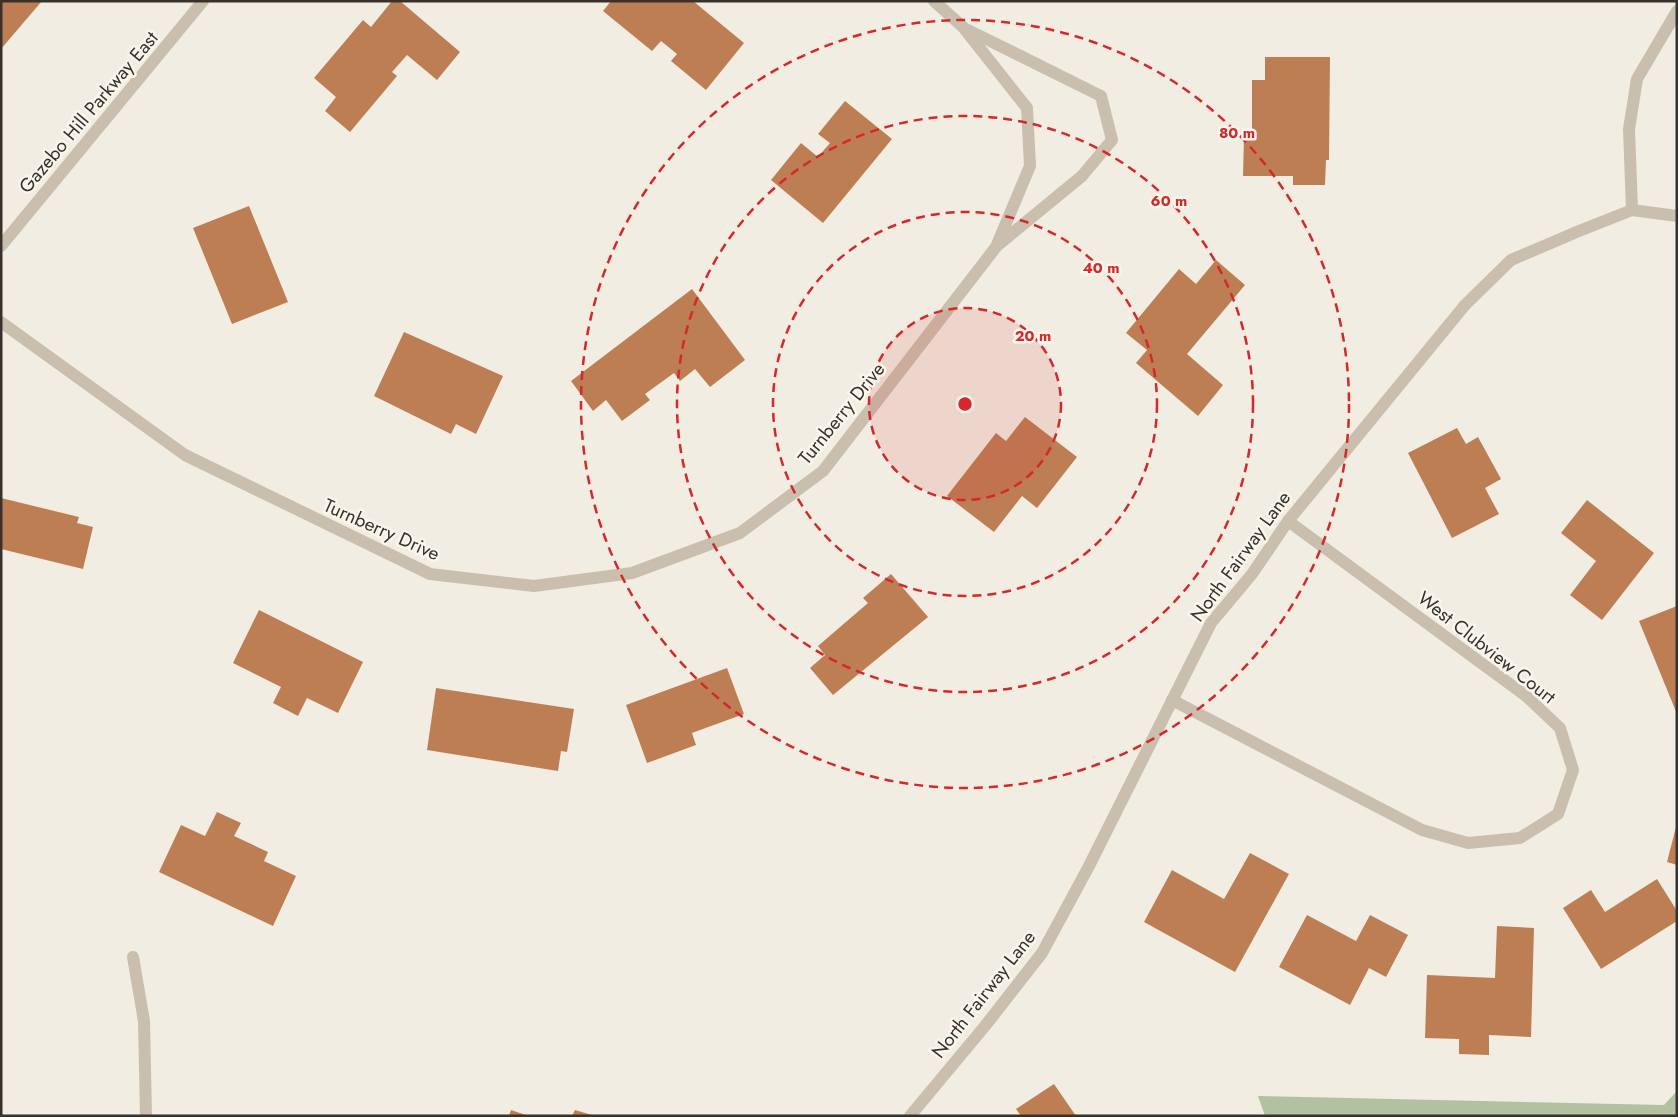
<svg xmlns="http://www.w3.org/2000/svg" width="1678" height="1117" viewBox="0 0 1678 1117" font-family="Jost,sans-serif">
  <rect width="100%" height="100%" fill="#f2ede2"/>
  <!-- green -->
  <polygon fill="#b2c1a2" points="1677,1091 1677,1116 1265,1116 1258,1096 1664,1105"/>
  <!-- building -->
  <g fill="#be7e54">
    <polygon points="1,1 42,1 1,49"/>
    <polygon points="392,1 400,1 460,52 437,80 407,55 392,72 397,76 350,132 325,111 336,97 314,78 363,20 371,27"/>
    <polygon points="611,1 693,1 744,43 706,90 671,61 677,54 661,41 652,51 603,11"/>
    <polygon points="1265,57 1330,57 1329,160 1326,160 1325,185 1293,185 1293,176 1243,176 1244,136 1252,136 1252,80 1265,80"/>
    <polygon points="845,101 892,139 823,223 771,180 801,143 818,157 830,143 818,134"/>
    <polygon points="249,206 288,302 232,324 193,228"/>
    <polygon points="1216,260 1245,285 1187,354 1223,385 1198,416 1136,363 1147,350 1126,333 1179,269 1196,284"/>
    <polygon points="692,289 745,360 710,387 695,369 680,381 674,373 645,394 650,400 622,421 606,400 593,411 571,381"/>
    <polygon points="404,332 503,376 476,434 456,424 451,434 374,396"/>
    <polygon points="1025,417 1077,457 1037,508 1022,496 994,532 947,496 996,433 1006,441"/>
    <polygon points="1457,428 1466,444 1478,437 1501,479 1485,488 1499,514 1452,538 1408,453"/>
    <polygon points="1,498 79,517 77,523 93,527 83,569 1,549"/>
    <polygon points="1587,500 1654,553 1602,620 1570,595 1596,561 1561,533"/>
    <polygon points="891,574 928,617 833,695 810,668 825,655 818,646 868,603 863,598"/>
    <polygon points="1677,606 1677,714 1639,621"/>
    <polygon points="259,610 363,662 338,713 307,698 298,716 273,703 281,687 233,663"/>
    <polygon points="727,668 744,714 692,733 696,745 647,763 626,705"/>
    <polygon points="436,688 574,709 567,752 561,751 558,771 427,750"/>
    <polygon points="217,812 241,823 234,836 268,852 264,861 296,876 273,926 159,872 181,825 205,836"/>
    <polygon points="1676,827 1677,827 1677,865 1667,862"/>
    <polygon points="1250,853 1289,874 1235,972 1144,922 1172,870 1224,899"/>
    <polygon points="1657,879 1677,911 1677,921 1601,969 1563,908 1591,890 1605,912"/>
    <polygon points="1307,915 1356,941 1370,915 1408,935 1386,977 1369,968 1350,1005 1279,967"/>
    <polygon points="1497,926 1534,928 1531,1037 1489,1035 1489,1055 1459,1054 1459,1039 1425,1038 1427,975 1495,978"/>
    <polygon points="1054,1084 1076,1116 1021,1116 1016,1109"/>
    <polygon points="511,1110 526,1115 526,1116 509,1116"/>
    <polygon points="575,1110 592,1115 592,1116 572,1116"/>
  </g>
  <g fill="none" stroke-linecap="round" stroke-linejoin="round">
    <!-- minor -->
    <g stroke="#cabfae" stroke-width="12">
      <polyline points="968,30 1101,96 1112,140 1082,176 998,245"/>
      <polyline points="1632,210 1629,129 1637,79 1677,11"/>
      <polyline points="1,246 203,1"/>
      <polyline points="1,322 185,455 430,574 534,586 632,573 740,533 823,471 996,247 1030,166 1027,108 963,27 934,1"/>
      <polyline points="1172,700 1422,830 1468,843 1520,838 1558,814 1573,770 1560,728 1526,696 1288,521"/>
      <polyline points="133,957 144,1021 146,1116"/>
      <polyline points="910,1116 985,1026 1042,953 1089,866 1211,623 1252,574 1288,521 1465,305 1511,260 1579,231 1632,210 1677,216"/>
    </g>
  </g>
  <!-- distance rings -->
  <circle cx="965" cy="404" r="96" fill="#d62828" fill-opacity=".12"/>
  <g fill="none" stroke="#d62828" stroke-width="2.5" stroke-dasharray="9 6">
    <circle cx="965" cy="404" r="96"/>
    <circle cx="965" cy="404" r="192"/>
    <circle cx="965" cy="404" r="288"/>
    <circle cx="965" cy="404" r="384"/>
  </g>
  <g text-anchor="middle" stroke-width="5" stroke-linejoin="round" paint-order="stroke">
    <!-- street labels -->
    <g font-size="19" fill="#39322c" stroke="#faf6ee">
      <text transform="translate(88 112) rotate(-50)" y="7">Gazebo Hill Parkway East</text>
      <text transform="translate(841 413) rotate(-51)" y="7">Turnberry Drive</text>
      <text transform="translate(382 529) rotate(24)" y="7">Turnberry Drive</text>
      <text transform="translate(1240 556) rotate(-54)" y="7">North Fairway Lane</text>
      <text transform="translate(1487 647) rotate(38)" y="7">West Clubview Court</text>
      <text transform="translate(983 994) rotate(-52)" y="7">North Fairway Lane</text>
    </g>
  </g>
  <circle cx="965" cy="404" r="8" fill="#d62828" stroke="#faf6ee" stroke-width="2.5"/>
  <g font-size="15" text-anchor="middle" font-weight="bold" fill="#d62828" stroke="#faf6ee" stroke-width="5" stroke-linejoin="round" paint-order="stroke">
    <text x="1237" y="138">80 m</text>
    <text x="1169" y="206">60 m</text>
    <text x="1101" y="273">40 m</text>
    <text x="1033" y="341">20 m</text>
  </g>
  <!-- border -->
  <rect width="1678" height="1117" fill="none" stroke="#39322c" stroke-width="5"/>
</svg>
